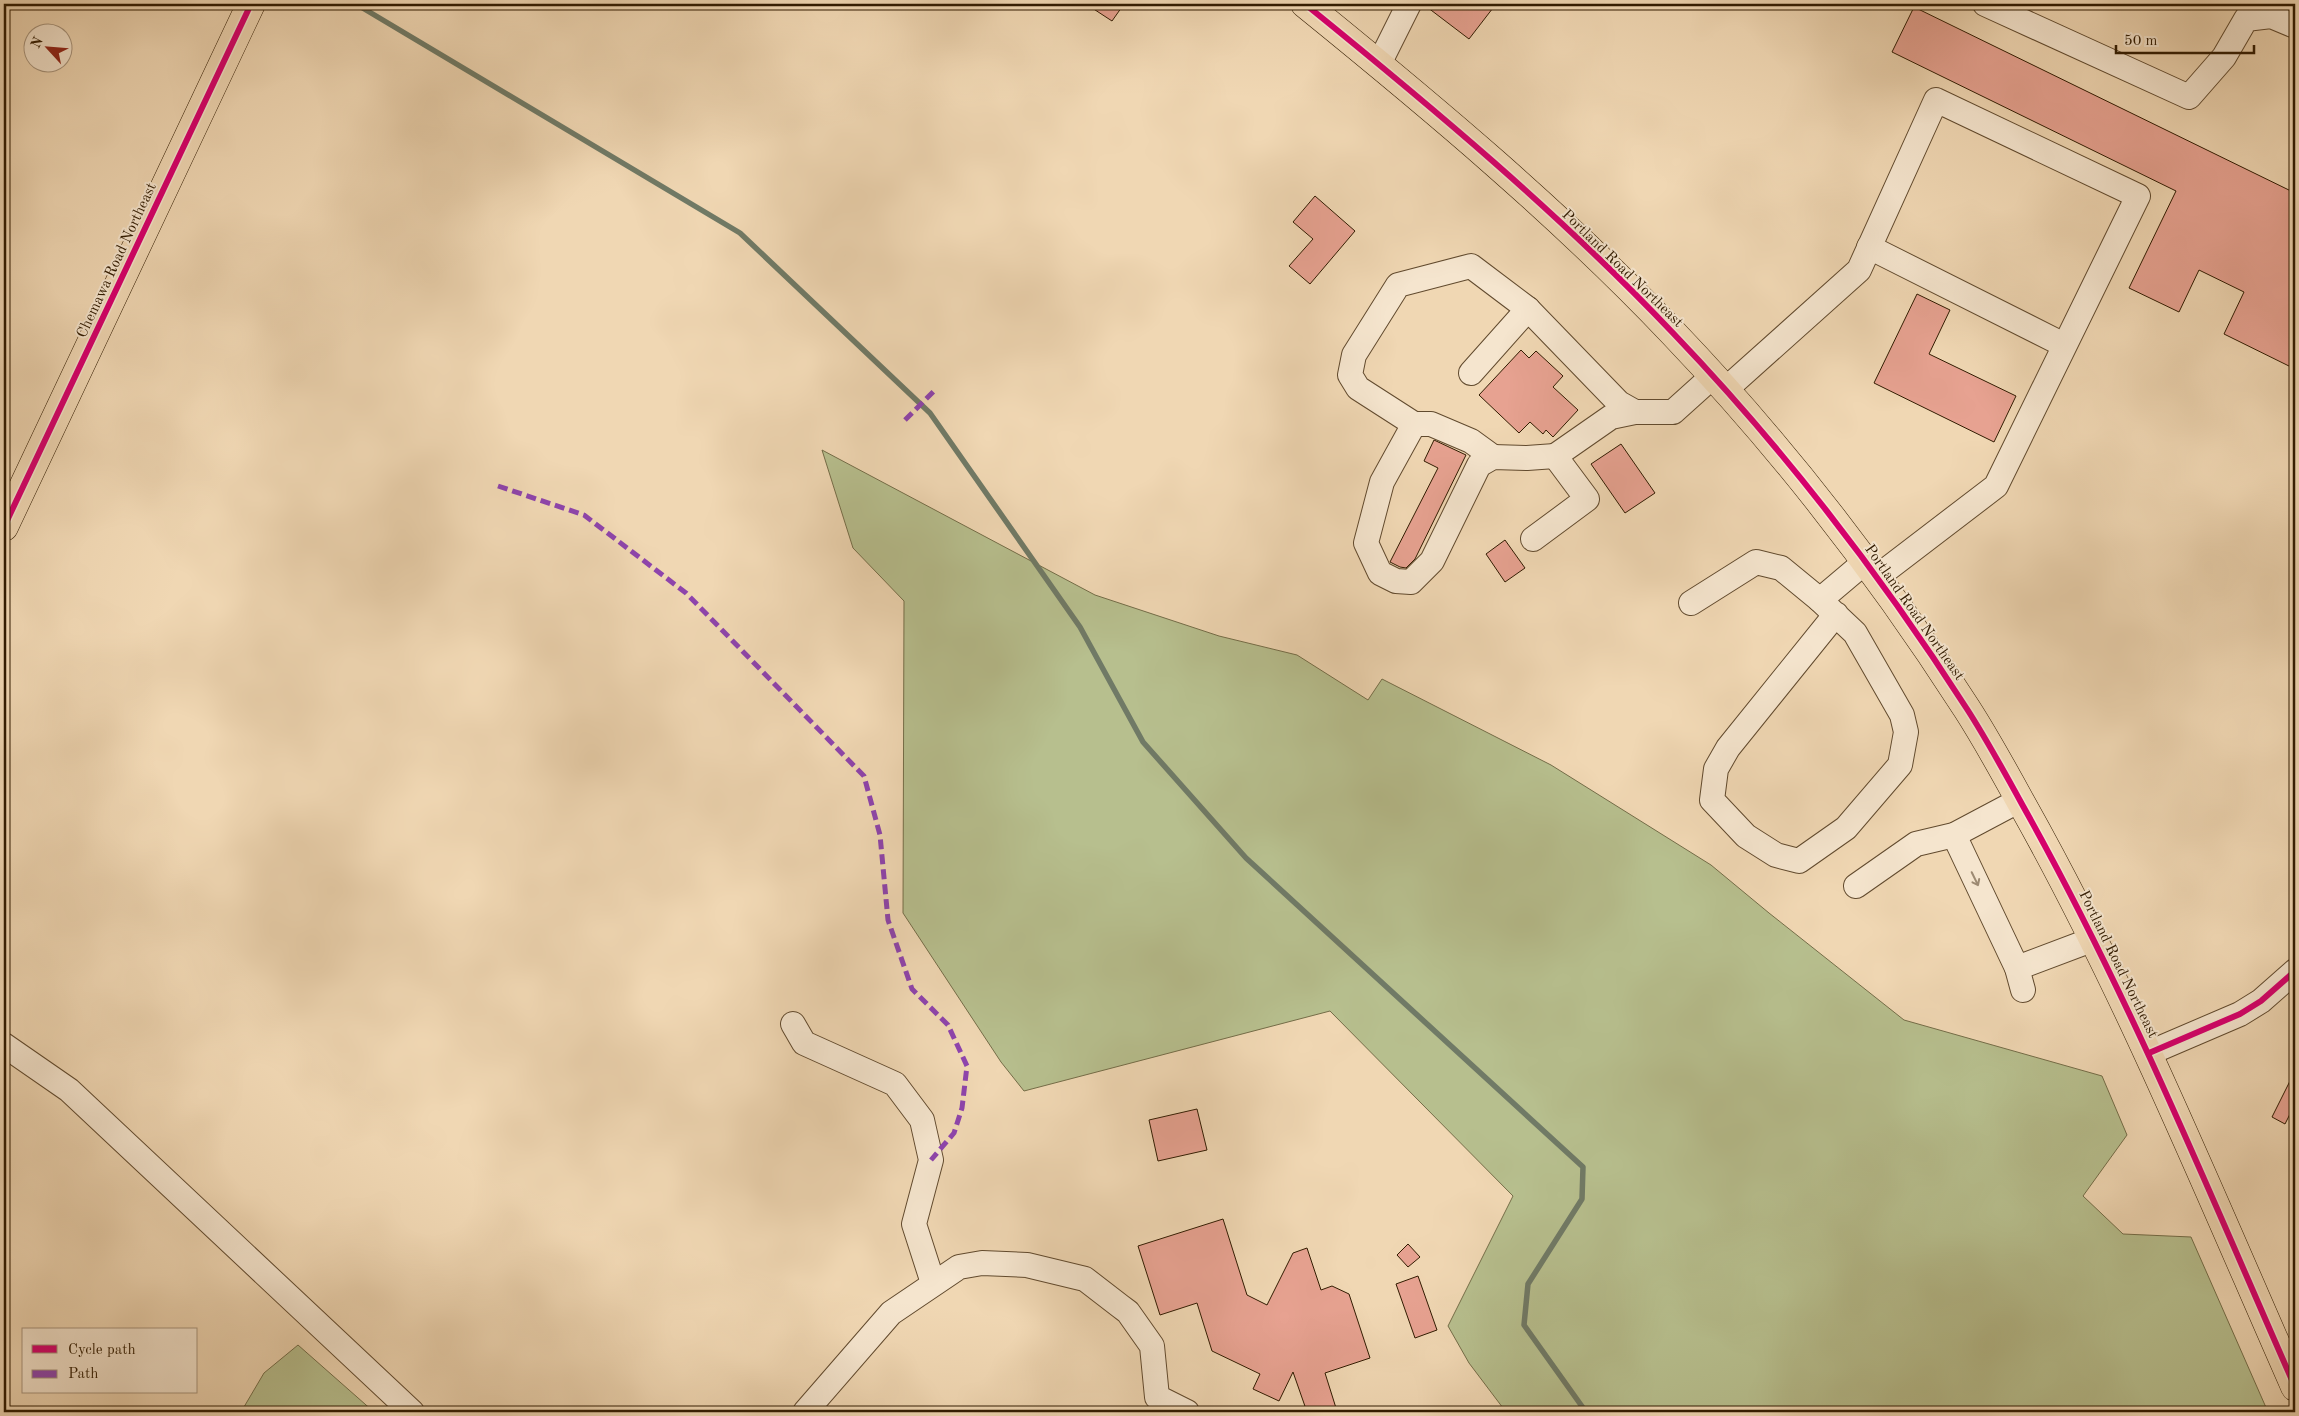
<svg xmlns="http://www.w3.org/2000/svg" width="2299" height="1416" viewBox="0 0 2299 1416" font-family="'Old Standard TT',serif">
  <rect width="100%" height="100%" fill="#f0d7b3"/>
  <filter id="stains"><feTurbulence type="fractalNoise" baseFrequency=".004" numOctaves="4"/><feColorMatrix values="0 0 0 0 .2 0 0 0 0 .09 0 0 0 0 .02 0 0 0 .5 -.17"/></filter>
  <radialGradient id="worn" r=".72"><stop offset=".6" stop-color="#630" stop-opacity="0"/><stop offset="1" stop-color="#630" stop-opacity=".3"/></radialGradient>
  <!-- green -->
  <g fill="#b7bf8e" stroke="#746d48">
    <polygon points="822,450 1095,595 1219,636 1297,655 1368,700 1382,679 1551,765 1711,865 1769,913 1904,1020 2102,1076 2127,1135 2083,1196 2123,1234 2191,1237 2268,1412 1506,1412 1469,1363 1448,1326 1513,1196 1330,1011 1024,1091 1001,1062 903,913 904,601 853,548"/>
    <polygon points="298,1345 374,1412 241,1412 264,1373"/>
  </g>
  <g fill="none" stroke-linecap="round" stroke-linejoin="round">
    <!-- stream -->
    <polyline stroke="#707a66" stroke-width="5.5" points="356,4 740,233 930,413 1080,627 1143,742 1246,858 1583,1167 1582,1199 1528,1284 1524,1325 1586,1412"/>
  </g>
  <!-- building -->
  <g fill="#e7a291" stroke="#311b01">
    <polygon points="1086,4 1124,4 1112,21"/>
    <polygon points="1423,4 1496,4 1469,39"/>
    <polygon points="1914,7 2295,193 2295,369 2224,334 2244,292 2199,270 2179,312 2129,288 2176,191 1892,52"/>
    <polygon points="1315,196 1355,231 1310,284 1289,266 1313,239 1293,222"/>
    <polygon points="1917,294 1950,310 1929,354 2016,396 1994,442 1874,383"/>
    <polygon points="1521,350 1529,358 1536,351 1563,376 1553,387 1578,410 1553,437 1546,430 1543,434 1530,422 1519,433 1479,395"/>
    <polygon points="1434,440 1466,455 1415,559 1406,568 1400,567 1390,562 1438,468 1424,461"/>
    <polygon points="1621,444 1655,493 1625,513 1591,464"/>
    <polygon points="1505,540 1525,568 1505,582 1486,554"/>
    <polygon points="2295,1071 2295,1104 2285,1124 2272,1117"/>
    <polygon points="1197,1109 1207,1150 1158,1161 1149,1120"/>
    <polygon points="1223,1219 1247,1295 1267,1305 1293,1253 1307,1248 1321,1290 1332,1286 1349,1294 1370,1358 1325,1373 1336,1408 1323,1412 1307,1412 1293,1372 1279,1401 1253,1389 1260,1374 1212,1351 1197,1303 1160,1315 1138,1246"/>
    <polygon points="1408,1244 1420,1257 1408,1267 1397,1255"/>
    <polygon points="1418,1276 1437,1330 1415,1338 1396,1284"/>
  </g>
  <g fill="none" stroke-linecap="round" stroke-linejoin="round">
    <defs>
      <g id="minor">
        <polyline points="1985,4 2189,97 2224,57 2246,19 2271,16 2295,26"/>
        <polyline points="1379,64 1409,4"/>
        <polyline points="1869,247 2064,345"/>
        <polyline points="1471,373 1528,309 1619,403 1635,412"/>
        <polyline points="1725,390 1859,270 1936,100 2138,196 1996,486 1877,577"/>
        <polyline points="1414,424 1382,482 1366,543 1380,573 1396,581 1411,582 1432,561 1479,465 1493,457 1527,458 1555,456"/>
        <polyline points="1493,457 1471,441 1431,424 1414,424 1358,388 1350,375 1354,355 1398,285 1471,266 1528,309"/>
        <polyline points="1533,539 1587,499 1555,456 1611,417 1635,412 1673,412 1713,376"/>
        <polyline points="1691,603 1756,562 1781,568 1820,600"/>
        <polyline points="1836,614 1728,748 1716,769 1712,800 1746,836 1776,855 1799,861 1846,828 1900,765 1906,732 1902,715 1855,633 1820,600 1865,562"/>
        <polyline points="1954,835 2017,968 2023,990"/>
        <polyline points="1856,886 1916,844 1954,835 2020,800"/>
        <polyline points="2017,968 2094,939"/>
        <polyline points="793,1024 804,1043 895,1084 922,1120 931,1160 914,1224 933,1283"/>
        <polyline points="4,1045 69,1090 412,1412"/>
        <polyline points="2149,1053 2240,1014 2261,1001 2295,971"/>
        <polyline points="805,1412 891,1313 959,1267 982,1263 1027,1265 1085,1279 1120,1306 1128,1312 1152,1346 1157,1397 1187,1412"/>
      </g>
      <g id="major">
        <path d="M1305,4C1432,107 1560,214 1673,333C1783,448 1881,575 1967,709C1987,740 2005,773 2023,806C2128,993 2209,1192 2295,1387"/>
        <polyline points="4,527 251,4"/>
      </g>
    </defs>
    <!-- minor casing -->
    <use href="#minor" stroke="#614a2e" stroke-width="26"/>
    <!-- major casing -->
    <use href="#major" stroke="#311b01" stroke-width="29"/>
    <!-- minor -->
    <use href="#minor" stroke="#f5e5ce" stroke-width="24"/>
    <!-- major -->
    <use href="#major" stroke="#f0d7b3" stroke-width="28"/>
    <!-- quiet -->
    <g stroke="#8e44ad" stroke-width="5" stroke-dasharray="10 5" stroke-linecap="butt">
      <polyline points="905,420 935,390"/>
      <polyline points="498,486 584,515 686,593 864,776 880,835 888,920 912,989 948,1025 967,1066 962,1108 954,1133 931,1160"/>
    </g>
    <defs>
      <g id="cycleway">
        <path d="M1305,4C1432,107 1560,214 1673,333C1783,448 1881,575 1967,709C1987,740 2005,773 2023,806C2128,993 2209,1192 2295,1387"/>
        <polyline points="4,527 251,4"/>
        <polyline points="2149,1053 2240,1014 2261,1001 2295,971"/>
      </g>
    </defs>
    <!-- cycleway casing -->
    <use href="#cycleway" stroke="#f5e5ce" stroke-width="9"/>
    <!-- cycleway -->
    <use href="#cycleway" stroke="#d6006c" stroke-width="6"/>
  </g>
  <!-- one-way arrows -->
  <defs><path id="oneway-shaft" d="M-6 0H5M1.5-3L5.5 0L1.5 3" fill="none" stroke-width="1.6" stroke-linecap="round" stroke-linejoin="round" transform="scale(1.25)"/></defs>
  <use stroke="#9d8a72" href="#oneway-shaft" transform="translate(1975 879) rotate(64)"/>
  <g text-anchor="middle" stroke-width="4" stroke-linejoin="round" paint-order="stroke">
    <!-- street labels -->
    <g font-size="15" fill="#311b01" stroke="#f5e5ce">
      <text transform="translate(116 260) rotate(-65)" y="5">Chemawa Road Northeast</text>
      <text transform="translate(1623 268) rotate(44)" y="5">Portland Road Northeast</text>
      <text transform="translate(1915 612) rotate(55)" y="5">Portland Road Northeast</text>
      <text transform="translate(2119 964) rotate(64)" y="5">Portland Road Northeast</text>
    </g>
  </g>
  <!-- margin -->
  <rect width="2299" height="1416" fill="none" stroke="#f0d7b3" stroke-width="20"/>
  <rect x="5" y="5" width="2289" height="1406" fill="none" stroke="#311b01" stroke-width="2.5"/>
  <rect x="10" y="10" width="2279" height="1396" fill="none" stroke="#311b01"/>
  <!-- legend -->
  <rect x="22" y="1328" width="175" height="65" fill="#f5e5ce" stroke="#a7947c"/>
  <rect x="32" y="1345" width="25" height="8" fill="#d6006c" stroke="#a7947c"/>
  <text x="68" y="1354" font-size="15" fill="#311b01">Cycle path</text>
  <rect x="32" y="1370" width="25" height="8" fill="#8e44ad" stroke="#a7947c"/>
  <text x="68" y="1378" font-size="15" fill="#311b01">Path</text>
  <!-- north arrow -->
  <g transform="translate(48 48) rotate(296)"><circle r="24" fill="#f5e5ce" stroke="#a7947c"/>
  <path d="M0-4L9 19L0 12L-9 19Z" fill="#8f2418"/>
  <text y="-8" font-size="14" font-weight="bold" text-anchor="middle" fill="#311b01">N</text>
  </g>
  <!-- scale -->
  <path d="M2116 45v8h138v-8" fill="none" stroke="#311b01" stroke-width="2.5"/>
  <text x="2124" y="45" font-size="15" fill="#311b01" stroke="#f5e5ce" stroke-width="4" paint-order="stroke">50 m</text>
  <rect width="100%" height="100%" filter="url(#stains)"/>
  <rect width="100%" height="100%" fill="url(#worn)"/>
</svg>
